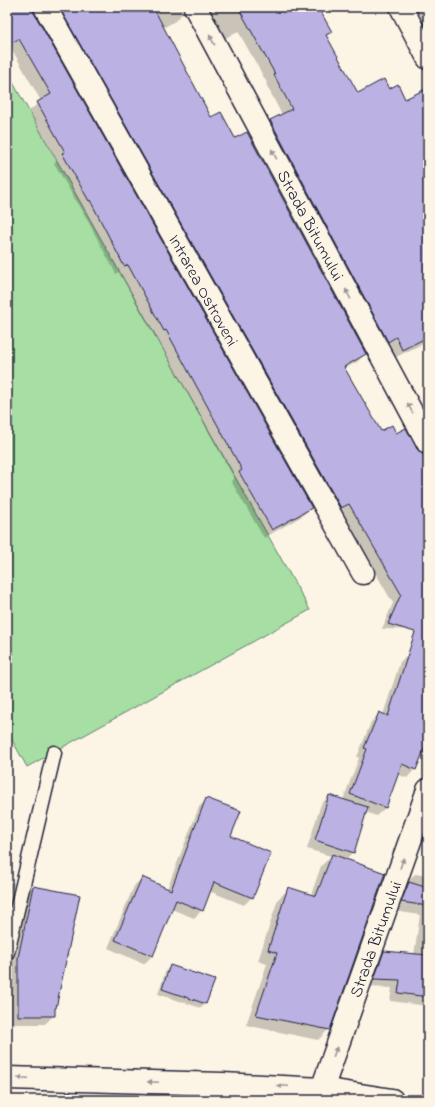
<svg xmlns="http://www.w3.org/2000/svg" width="435" height="1107" viewBox="0 0 435 1107" font-family="'Indie Flower',sans-serif">
  <rect width="100%" height="100%" fill="#fcf5e5"/>
  <filter id="ink" filterUnits="userSpaceOnUse"><feTurbulence type="fractalNoise" baseFrequency=".025" numOctaves="2"/><feDisplacementMap in="SourceGraphic" scale="8" xChannelSelector="R" yChannelSelector="G"/><feConvolveMatrix kernelMatrix="1 2 1 2 8 2 1 2 1" color-interpolation-filters="sRGB"/></filter>
  <g filter="url(#ink)">
    <!-- green -->
    <polygon fill="#a6dea3" stroke="#64806f" points="7,72 310,610 27,767 7,731"/>
    <!-- shadow -->
    <g fill="#0003">
      <polygon points="7,7 32,7 33,14 311,507 302,516 264,538 231,481 234,478 157,338 156,339 119,272 116,274 81,208 80,208 54,163 57,160 29,111 41,101 10,46 7,48"/>
      <polygon points="45,7 182,7 183,13 175,21 163,28 211,118 234,139 365,354 357,362 344,369 381,432 396,434 428,471 428,630 382,629 393,603"/>
      <polygon points="195,7 316,7 331,31 325,37 357,95 388,90 405,100 428,89 428,341 394,358 262,130 270,121 282,115 266,84 267,83 238,31 217,43"/>
      <polygon points="402,7 428,7 428,53"/>
      <polygon points="409,653 428,660 428,737 415,769 407,778 397,774 385,808 376,816 366,812 353,852 345,860 329,1029 318,1040 246,1025 267,964 258,961 278,899 289,889 311,895 321,866 331,856 307,849 321,804 329,796 343,800 359,758 357,757 371,722 380,713 383,715 400,662"/>
      <polygon points="207,799 230,837 252,897 244,905 209,891 202,910 194,918 171,909 152,956 144,964 108,948 134,886 142,878 167,889 199,807"/>
      <polygon points="415,874 428,876 428,1006 390,1001 392,988 367,987 376,961 384,952 414,955 420,915 394,911 401,891 406,885 407,882"/>
      <polygon points="7,882 14,883 7,911"/>
      <polygon points="32,887 79,896 54,1015 45,1024 10,1024 10,960 8,960 23,895"/>
      <polygon points="171,966 213,981 205,1004 201,1008 158,994 166,970"/>
    </g>
    <!-- building -->
    <g fill="#bbb2e3" stroke="#22223b">
      <polygon points="7,7 33,7 34,13 312,508 272,530 239,472 242,470 166,330 164,331 128,265 124,266 90,200 89,201 62,153 65,152 37,102 51,94 19,39 7,45"/>
      <polygon points="59,7 153,7 211,117 221,112 235,138 247,132 366,354 344,367 381,431 392,425 396,433 406,428 417,449 423,454 428,463 428,740 416,770 402,764 386,808 350,794 367,749 364,748 379,712 388,716 415,632 388,624 401,594 349,504 341,508"/>
      <polygon points="238,7 318,7 332,32 326,35 358,93 384,79 389,89 398,84 405,99 428,88 428,337 402,350 396,337 388,342 270,120 292,109 274,75 275,74"/>
      <polygon points="329,795 368,807 354,853 315,840"/>
      <polygon points="206,798 241,811 231,836 271,853 253,898 214,882 203,911 176,900 153,956 115,940 142,877 171,890"/>
      <polygon points="332,854 385,873 330,1030 256,1015 277,953 268,950 288,887 316,896"/>
      <polygon points="409,882 428,888 428,906 401,902"/>
      <polygon points="33,886 80,895 56,1008 55,1008 55,1016 18,1016 18,958"/>
      <polygon points="384,951 428,955 428,997 398,993 400,980 374,979"/>
      <polygon points="170,965 215,980 206,1004 162,989"/>
    </g>
    <g fill="none" stroke-linecap="round" stroke-linejoin="round">
      <defs>
        <polyline id="lane" points="7,952 54,753"/>
        <g id="street">
          <polyline points="45,7 363,573"/>
          <polyline points="195,7 428,443"/>
          <polyline points="401,7 428,58"/>
          <polyline points="322,1089 428,790"/>
        </g>
        <polyline id="primary" points="7,1078 223,1084 322,1089 392,1100"/>
      </defs>
      <!-- lane casing -->
      <use href="#lane" stroke="#22223b" stroke-width="17"/>
      <!-- street casing -->
      <use href="#street" stroke="#22223b" stroke-width="25"/>
      <!-- primary casing -->
      <use href="#primary" stroke="#22223b" stroke-width="25"/>
      <!-- lane -->
      <use href="#lane" stroke="#fcf5e5" stroke-width="14"/>
      <!-- street -->
      <use href="#street" stroke="#fcf5e5" stroke-width="22"/>
      <!-- primary -->
      <use href="#primary" stroke="#fcf5e5" stroke-width="22"/>
    </g>
    <!-- one-way arrows -->
    <defs><path id="oneway-solid" d="M-6-.8H1V-3.2L6.5 0L1 3.2V.8H-6Z"/></defs>
    <g fill="#9a9698">
      <use href="#oneway-solid" transform="translate(212 40) rotate(-118)"/>
      <use href="#oneway-solid" transform="translate(274 154) rotate(-118)"/>
      <use href="#oneway-solid" transform="translate(348 294) rotate(-118)"/>
      <use href="#oneway-solid" transform="translate(410 408) rotate(-118)"/>
      <use href="#oneway-solid" transform="translate(402 863) rotate(-70)"/>
      <use href="#oneway-solid" transform="translate(335 1052) rotate(-70)"/>
      <use href="#oneway-solid" transform="translate(23 1078) rotate(-178)"/>
      <use href="#oneway-solid" transform="translate(153 1082) rotate(-178)"/>
      <use href="#oneway-solid" transform="translate(283 1086) rotate(-177)"/>
    </g>
  </g>
  <g text-anchor="middle" stroke-width="4" stroke-linejoin="round" paint-order="stroke">
    <!-- street labels -->
    <g font-size="17" fill="#22223b" stroke="#fcf5e5">
      <text transform="translate(311 225) rotate(62)" y="6">Strada Bitumului</text>
      <text transform="translate(204 290) rotate(61)" y="6">Intrarea Ostroveni</text>
      <text transform="translate(375 939) rotate(-70)" y="6">Strada Bitumului</text>
    </g>
  </g>
  <!-- margin -->
  <rect width="435" height="1107" fill="none" stroke="#fcf5e5" stroke-width="24"/>
  <rect x="12" y="12" width="411" height="1083" fill="none" stroke="#22223b" stroke-width="1.5" filter="url(#ink)"/>
</svg>
